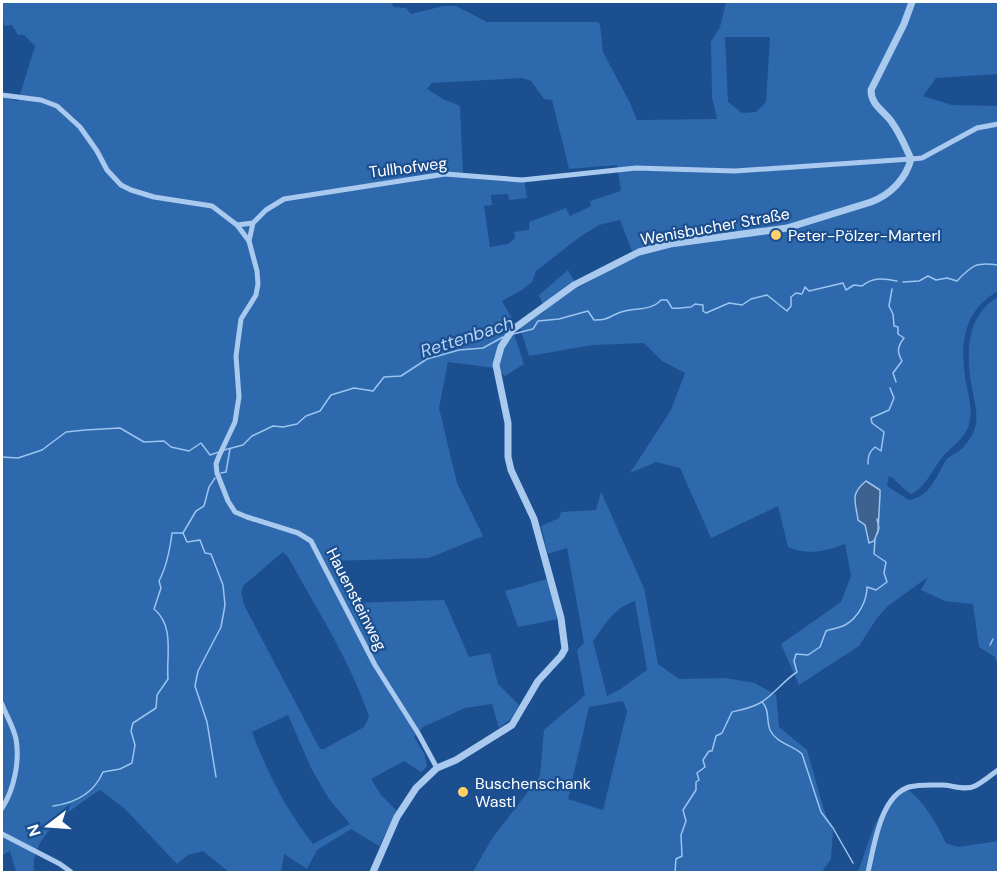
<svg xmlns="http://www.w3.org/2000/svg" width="1000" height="874" viewBox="0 0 1000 874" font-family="'DM Sans',sans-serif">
  <rect width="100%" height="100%" fill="#1b4f8f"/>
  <!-- green -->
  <g fill="#2e69ad" fill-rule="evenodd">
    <path d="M2,2H392L393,7L406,8L411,14L443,6H456L487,22H598L600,24L603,52L630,103L637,120L717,119L712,97L711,42L720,27L726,2H998V74L936,78L923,96L952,105L998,106V291C962,312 960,345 966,383C969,397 973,410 969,424C965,440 950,447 941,459C931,472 926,486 912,494C902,490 898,480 889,476L887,486L909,500C931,495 934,480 945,462C948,456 954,455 959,451C967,445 974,434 976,424C978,411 973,396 971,383C966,351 967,314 998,297V665L995,657L979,647L973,604L945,601L921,590L928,577L888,606L877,618L859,646L799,685L781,644L841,602L851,576L845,544C826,551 808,556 788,547L778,506L711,538L680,468L656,462L630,473L671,410L685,373L662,361L644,343L593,345L529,356L520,328L545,311L539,295L568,270L578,288L634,256L620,220L599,225L581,236L536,271L532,282L522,290L502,301L515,324L503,330L514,334L524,364L505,376L495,368L448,362L439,408L457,483L483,536L429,558L331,561L352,603L444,600L469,657L490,653L498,684L519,705L512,718L499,728L492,704L465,708L423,727L414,737L425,755L427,767L421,772L404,761L371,779L381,795L397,811L379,846L351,829L317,850L307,869L284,854L281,872H229L203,851L188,855L177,864L125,809L100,790C73,808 29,836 34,872H16L10,851L2,855V97L18,101L35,46L24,35H18L12,25L4,26ZM725,37H770L766,102L756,112L742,113L728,102ZM522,78L531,81L544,99L552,100L569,169L617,165L621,191L590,201L591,206L570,216L566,208L529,222V230L514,232L515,238L508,244L490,247L484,206L492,205L491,195L508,194L509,200L527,198L524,177L501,178L463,173L460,106L443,99L427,89L432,83ZM866,481L880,490L878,531L867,538L864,524L858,520L854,500ZM283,552L288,557C315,606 352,664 369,717L364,727L324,749H320L244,605L241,592L244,585ZM288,715L311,768L329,799L350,824L313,844C284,806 269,776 252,732Z"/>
    <path d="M601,492L644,588L658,664L679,679L725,678L755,683L776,695L779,727L807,750L824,810L833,831L831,859L822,872H473L491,840L540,776L544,730L585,695L577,650L584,643L567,548L548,554L541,526L559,518L561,512L596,510ZM635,601L647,670L619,690L607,696L593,641C607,623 612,609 635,601ZM623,701L627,711L603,810L568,799L589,707Z"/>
    <polygon points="547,579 558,619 518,627 505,591"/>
    <path d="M903,787C923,798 936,823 946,843L958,847L998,841V872H858L874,826L886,803Z"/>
  </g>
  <!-- water -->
  <path fill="#3c6290" stroke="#9cc4f0" stroke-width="1.5" d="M866,481L880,490V495L878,531L874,541L869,543L865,525L858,520C856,502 849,495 866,481Z"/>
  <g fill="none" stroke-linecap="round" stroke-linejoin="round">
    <!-- stream -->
    <g stroke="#9cc4f0" stroke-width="1.5">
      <path d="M903,282L919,281L928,276L936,280L947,278L957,281C972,265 976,262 998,265"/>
      <path d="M892,289L889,306L893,314L894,326L898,327V334L904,338C897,347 897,352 902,361L893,373L896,382"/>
      <path d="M513,334L533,329L538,321L559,319L588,311L594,320C610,320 607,317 621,312C634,307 650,312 661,300H667L672,308C677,309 685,307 691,307L695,304L703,305V311L706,313L729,303L742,305L751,299L767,295L787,311L791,306V297L796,293L802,294L805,287L809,291L843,283L846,290L854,285L862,286C873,277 883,278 897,281"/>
      <polyline points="224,450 243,445 252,436 273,426 283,427 297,424 306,416 320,411 331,395 354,388 373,391 384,377 401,376 427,359 459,350 483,348 503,337"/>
      <polyline points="2,457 18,458 42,450 66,432 85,430 120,428 144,442 164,441 171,447 189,451 201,443 210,455 219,452"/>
      <path d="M868,464C868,456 869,452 875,447L881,451L884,432L872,423L871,418L889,410L894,398L890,388"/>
      <polyline points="221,473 226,472 230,449"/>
      <polyline points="183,533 187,542 200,540 205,553 211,554 223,585 225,605 221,627 198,671 195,686 207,722 216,777"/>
      <polyline points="877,534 879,528 877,519"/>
      <polyline points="990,645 993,639"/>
      <path d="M762,702C770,710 766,720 770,730C776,743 792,745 802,754L821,812L833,828L853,863"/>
      <path d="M53,806C75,803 94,793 103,772L120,769L132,763L135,745L131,731L133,723L156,708L157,695L168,679C166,656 175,626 154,609L161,588L159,581C167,566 170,549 172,533H183L196,511L204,506L209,487L215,478"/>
      <path d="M675,872L676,859L682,856L681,835L686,821L683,810L696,790V782L699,780L697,773L705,767L703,760L709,751H712L716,736L722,733L732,712C741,710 751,708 760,703C774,695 783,681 797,672L794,661L796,654L808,655L820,647L826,631C832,629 839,628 845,625C858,618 867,601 867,587L876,590L887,582L884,573L886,562L874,554L875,539"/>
    </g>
    <!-- minor -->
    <g stroke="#a9c9ee" stroke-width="5">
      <polyline points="2,95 41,100 57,106 80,127 97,151 107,170 121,185 131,190 154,197 212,206 237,225 249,241"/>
      <polyline points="253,223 249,241 257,271 258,284 256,295 241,319 236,356 239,397 237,409 235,422 219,456 216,464 217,473 228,501 235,512 247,517 298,533 311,541 375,665 418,733 437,768"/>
      <polyline points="237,225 253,223 266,210 284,199 445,174 522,180 636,168 735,171 911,159 922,158 977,128 998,124"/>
      <path d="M2,704C6,715 14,728 16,739C20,761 14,790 2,808"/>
      <polyline points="2,834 60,864 71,872"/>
      <path d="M868,872C874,847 880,796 909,787C920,784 932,785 942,785C952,785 965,791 975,786C983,782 991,775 998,770"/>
    </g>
    <!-- tertiary -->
    <path stroke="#a9c9ee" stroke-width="7" d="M373,872L397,817L416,788L437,768L456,760L512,725L538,681L561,656L565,649L561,618L534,519L511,470L508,457V423L496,365L501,347L512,330L574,285L639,252L670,244L787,228L871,202C890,195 906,179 911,159C905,146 900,133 891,121C883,110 871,105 871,90L904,24L912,2"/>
  </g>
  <!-- markers -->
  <g fill="#ffd166" stroke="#1b4f8f" stroke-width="2">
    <circle cx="776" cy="235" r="6"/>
    <circle cx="463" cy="792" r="6"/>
  </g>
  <g text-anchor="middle" stroke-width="4.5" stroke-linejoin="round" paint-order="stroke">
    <!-- street labels -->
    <g font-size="16" fill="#fff" stroke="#1b4f8f">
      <text transform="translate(408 167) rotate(-7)" y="6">Tullhofweg</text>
      <text transform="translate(715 226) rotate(-10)" y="6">Wenisbucher Straße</text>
      <text transform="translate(357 599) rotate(63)" y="6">Hauensteinweg</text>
    </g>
    <!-- poi labels -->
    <g font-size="16" fill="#fff" stroke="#1b4f8f" text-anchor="start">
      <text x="788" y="241">Peter-Pölzer-Marterl</text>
      <text x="475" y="789">Buschenschank<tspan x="475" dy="18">Wastl</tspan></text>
    </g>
    <!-- water labels -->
    <g font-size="18" font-style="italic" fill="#b5d3f5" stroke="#1b4f8f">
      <text transform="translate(467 337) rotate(-18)" y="6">Rettenbach</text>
    </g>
  </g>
  <!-- border -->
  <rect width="1000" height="874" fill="none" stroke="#ffffff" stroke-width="6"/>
  <!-- north arrow -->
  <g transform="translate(48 826) rotate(253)" stroke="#1b4f8f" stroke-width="4.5" paint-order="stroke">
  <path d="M0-4.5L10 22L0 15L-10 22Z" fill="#ffffff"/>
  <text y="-9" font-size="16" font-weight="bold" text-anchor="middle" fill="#ffffff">N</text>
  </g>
</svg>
